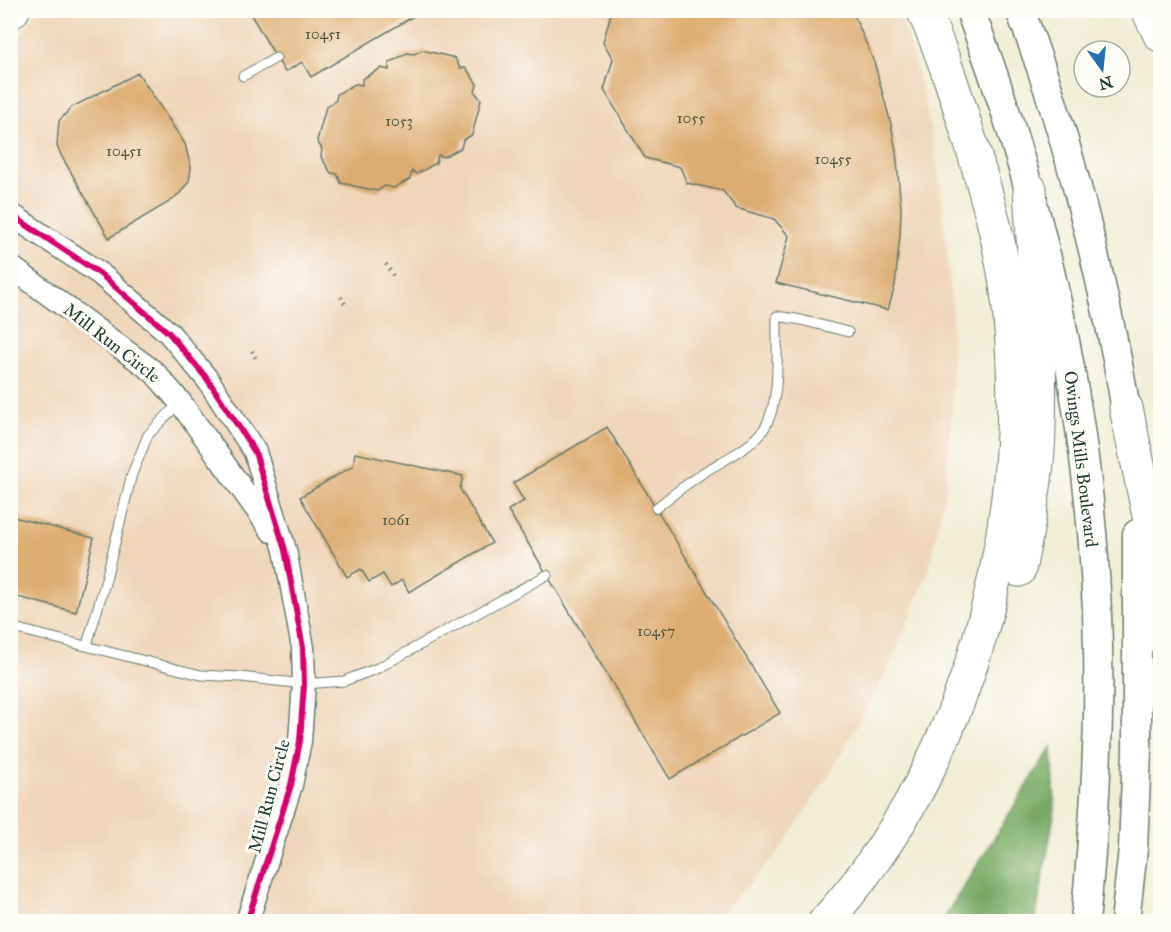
<svg xmlns="http://www.w3.org/2000/svg" width="1171" height="932" viewBox="0 0 1171 932" font-family="'IM FELL Great Primer',serif">
  <rect width="100%" height="100%" fill="#fdfcf7"/>
  <filter id="ink" filterUnits="userSpaceOnUse"><feTurbulence type="fractalNoise" baseFrequency=".0167" numOctaves="2"/><feDisplacementMap in="SourceGraphic" scale="12" xChannelSelector="R" yChannelSelector="G"/><feConvolveMatrix kernelMatrix="1 2 1 2 8 2 1 2 1" color-interpolation-filters="sRGB"/></filter>
  <filter id="wash" filterUnits="userSpaceOnUse"><feTurbulence type="fractalNoise" baseFrequency=".008" numOctaves="4" result="noise"/><feDisplacementMap in="SourceGraphic" scale="24" xChannelSelector="R" yChannelSelector="G"/><feGaussianBlur stdDeviation="1.35" result="paint"/><feColorMatrix in="noise" values="0 0 0 0 0 0 0 0 0 0 0 0 0 0 0 0 0 1.4 0 .05"/><feComposite in="paint" operator="in"/></filter>
  <g filter="url(#wash)">
    <rect width="100%" height="100%" fill="#f1edd6"/>
    <!-- built -->
    <polygon fill="#eed6bb" points="37,10 898,11 909,43 925,102 940,180 952,307 952,409 945,493 928,572 891,663 832,770 781,849 715,921 11,921 10,50"/>
    <!-- forest -->
    <polygon fill="#78a963" stroke="#4c734c" stroke-width="1.5" points="1052,746 1055,809 1035,921 942,921"/>
    <g id="blocks">
      <!-- building -->
      <g fill="#dcad70">
        <polygon points="248,10 424,10 311,77 302,62 285,72"/>
        <polygon points="612,10 852,10 874,62 891,124 896,151 901,209 900,235 895,285 888,310 776,283 789,236 774,219 736,208 723,191 687,183 680,167 645,158 604,90 613,59 603,42"/>
        <polygon points="422,50 455,58 460,68 466,68 477,84 475,92 481,100 472,135 463,140 461,148 444,157 438,155 436,163 417,174 412,171 410,179 394,188 385,186 377,191 341,183 337,174 331,173 321,157 322,149 317,141 326,107 336,100 337,94 355,84 362,85 362,79 381,68 389,70 389,63 407,53 414,54"/>
        <polygon points="138,73 185,144 191,168 189,181 180,193 169,202 109,238 62,157 57,146 59,121 72,107"/>
        <polygon points="607,427 780,713 670,779 508,510 524,501 513,483"/>
        <polygon points="355,453 463,476 460,489 492,543 409,592 402,580 391,587 383,574 369,582 361,569 347,577 300,497 353,466"/>
        <polygon points="10,516 94,538 76,612 10,595"/>
      </g>
    </g>
  </g>
  <g filter="url(#ink)">
    <use href="#blocks" fill-opacity="0" stroke="#687b6d" stroke-width="1.5"/>
    <g fill="none" stroke-linecap="round" stroke-linejoin="round">
      <defs>
        <g id="service">
          <polyline points="243,76 276,58"/>
          <path d="M656,508C672,495 688,483 704,472C722,461 753,447 764,429C782,400 776,349 777,316L801,320L848,332"/>
          <polyline points="10,627 201,675 241,677 304,684 344,681 378,668 547,575"/>
          <polyline points="87,645 105,583 132,474 148,435 180,402"/>
        </g>
        <g id="tertiary">
          <polyline points="10,214 99,273 169,333 208,380 255,452 285,550 303,648 304,684 300,741 291,785 247,922"/>
          <polyline points="10,266 154,372 180,402 272,531"/>
        </g>
        <g id="primary">
          <path d="M970,10C1047,214 1094,429 1098,647C1100,739 1094,830 1085,922"/>
          <path d="M1020,10C1056,103 1082,198 1103,294C1113,339 1123,383 1128,428"/>
          <polyline points="1125,922 1133,849 1137,750 1137,534"/>
        </g>
        <g id="motorway">
          <polyline points="1148,10 1160,35"/>
          <polyline points="10,13 13,10"/>
          <polyline points="1126,408 1149,516 1160,637"/>
          <path d="M1019,570C1027,531 1035,491 1038,451C1043,364 1035,276 1030,189"/>
          <path d="M825,922C969,761 1030,531 1010,319C1005,256 987,194 968,134C955,92 942,51 923,10"/>
        </g>
      </defs>
      <!-- service casing -->
      <use href="#service" stroke="#687b6d" stroke-width="11"/>
      <!-- tertiary casing -->
      <use href="#tertiary" stroke="#687b6d" stroke-width="25"/>
      <!-- primary casing -->
      <use href="#primary" stroke="#687b6d" stroke-width="31"/>
      <!-- motorway casing -->
      <use href="#motorway" stroke="#687b6d" stroke-width="35"/>
      <!-- path -->
      <g stroke="#687b6d" stroke-width="4" stroke-dasharray="1.5 4.5" stroke-linecap="butt">
        <polyline points="386,264 395,279"/>
        <polyline points="341,297 346,306"/>
        <polyline points="252,351 257,360"/>
      </g>
      <!-- service -->
      <use href="#service" stroke="#fff" stroke-width="9"/>
      <!-- tertiary -->
      <use href="#tertiary" stroke="#fff" stroke-width="22"/>
      <!-- primary -->
      <use href="#primary" stroke="#fff" stroke-width="28"/>
      <!-- motorway -->
      <use href="#motorway" stroke="#fff" stroke-width="33"/>
      <defs>
        <polyline id="cycleway" points="10,214 99,273 169,333 208,380 255,452 285,550 303,648 304,684 300,741 291,785 247,922"/>
      </defs>
      <!-- cycleway casing -->
      <use href="#cycleway" stroke="#fdfcf7" stroke-width="10"/>
      <!-- cycleway -->
      <use href="#cycleway" stroke="#d6006c" stroke-width="6"/>
    </g>
  </g>
  <g text-anchor="middle" stroke-width="6" stroke-linejoin="round" paint-order="stroke">
    <!-- number labels -->
    <g font-size="15" fill="#4e5943">
      <text x="323" y="39">10451</text>
      <text x="691" y="123">1055</text>
      <text x="399" y="126">1053</text>
      <text x="124" y="156">10451</text>
      <text x="833" y="164">10455</text>
      <text x="396" y="525">1061</text>
      <text x="656" y="636">10457</text>
    </g>
    <!-- street labels -->
    <g font-size="18" fill="#1f3d34" stroke="#fdfcf7">
      <text transform="translate(112 343) rotate(38)" y="6">Mill Run Circle</text>
      <text transform="translate(1081 459) rotate(83)" y="6">Owings Mills Boulevard</text>
      <text transform="translate(269 796) rotate(-75)" y="6">Mill Run Circle</text>
    </g>
  </g>
  <!-- margin -->
  <rect width="1171" height="932" fill="none" stroke="#fdfcf7" stroke-width="36"/>
  <!-- north arrow -->
  <g transform="translate(1102 69) rotate(165)"><circle r="28" fill="#fdfcf7" stroke="#a4b0a9" stroke-width="1.5"/>
  <path d="M0-4.5L10 22L0 15L-10 22Z" fill="#1f6fb2"/>
  <text y="-9" font-size="16" font-weight="bold" text-anchor="middle" fill="#1f3d34">N</text>
  </g>
</svg>
